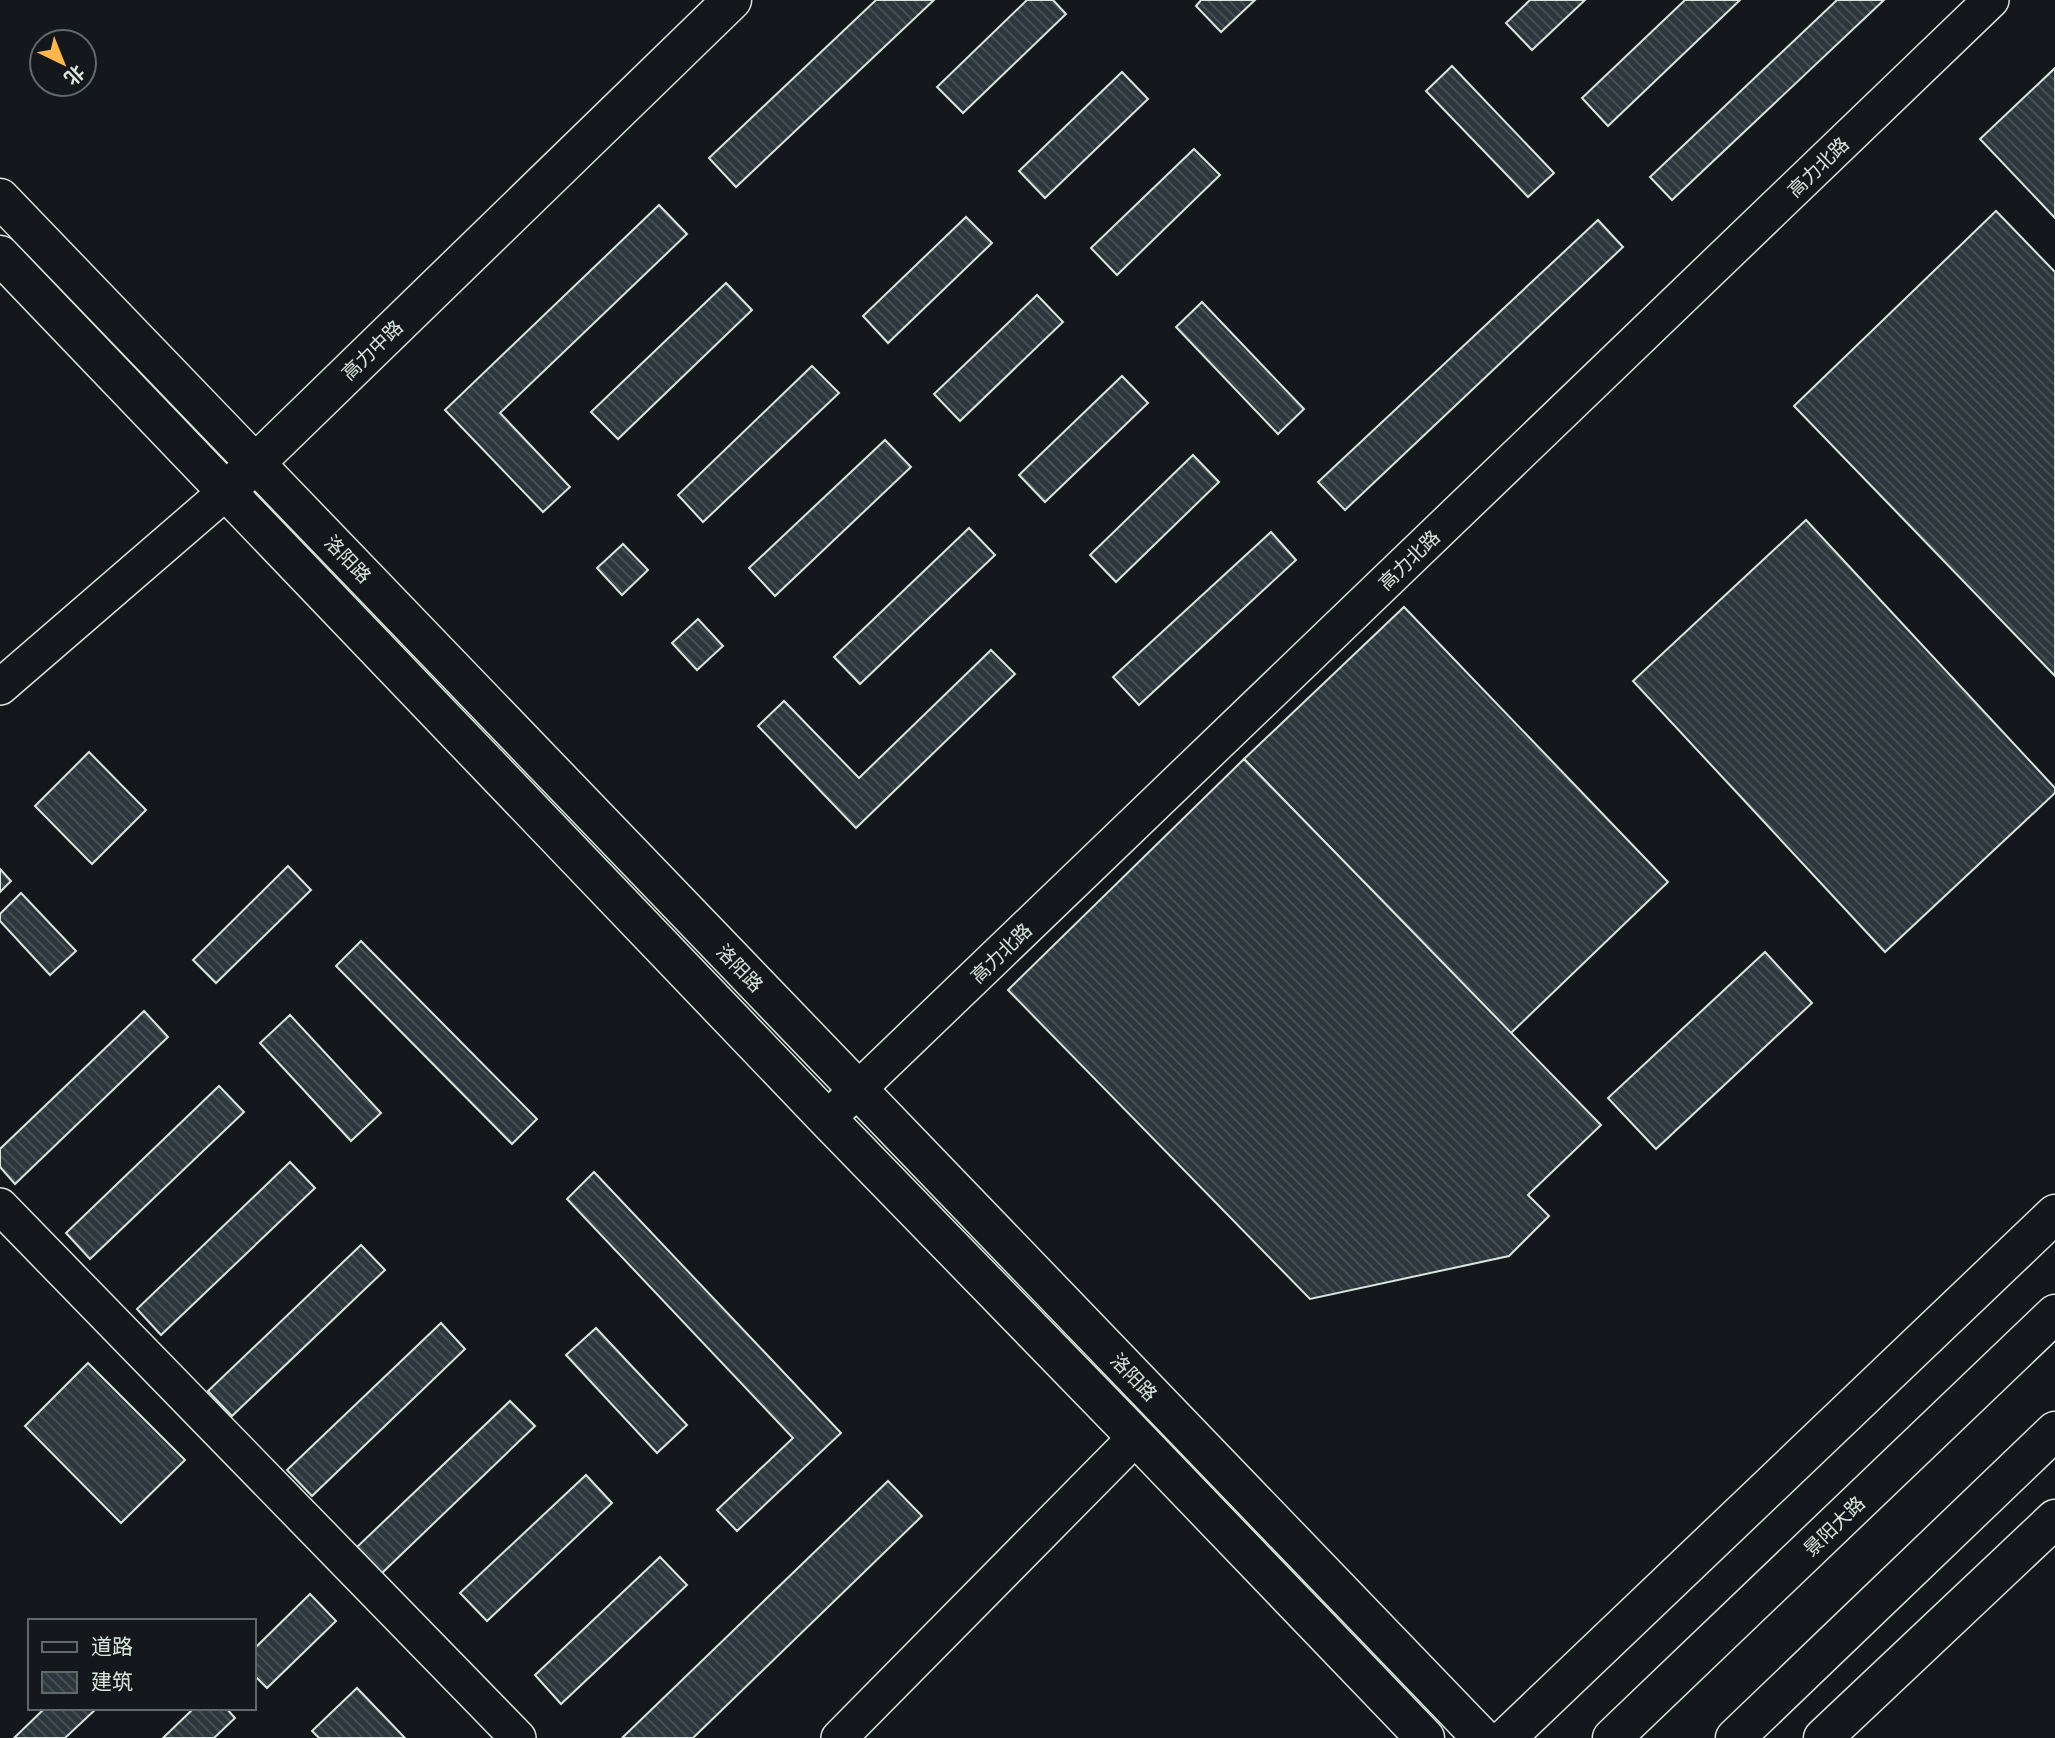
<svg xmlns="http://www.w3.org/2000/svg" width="2055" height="1738" viewBox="0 0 2055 1738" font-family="'Crimson Pro','Noto Sans SC',serif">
  <defs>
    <pattern id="building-back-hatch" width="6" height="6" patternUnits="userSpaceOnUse" patternTransform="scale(1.75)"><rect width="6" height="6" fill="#2c363c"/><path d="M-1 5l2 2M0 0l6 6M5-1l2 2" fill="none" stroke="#4a5358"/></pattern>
  </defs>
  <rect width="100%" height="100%" fill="#14181c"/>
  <!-- building -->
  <g fill="url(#building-back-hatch)" stroke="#d8e6dc" stroke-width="2">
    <polygon points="876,0 934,0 736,187 709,158"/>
    <polygon points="1027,0 1053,0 1066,14 963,113 937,87"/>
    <polygon points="1201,0 1255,0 1221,32 1196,6"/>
    <polygon points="1530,0 1585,0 1532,50 1506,23"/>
    <polygon points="1685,0 1740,0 1608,126 1582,98"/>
    <polygon points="1837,0 1884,0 1672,200 1650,177"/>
    <polygon points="1452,66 1554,173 1528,197 1426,91"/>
    <polygon points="2055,68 2055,218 1980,139"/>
    <polygon points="1122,72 1148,99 1045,198 1019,171"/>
    <polygon points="1194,149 1220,175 1117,275 1091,248"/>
    <polygon points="659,205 687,234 500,413 570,487 543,512 445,410"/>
    <polygon points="1996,211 2055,272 2055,676 1794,406"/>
    <polygon points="966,217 992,243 888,343 863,316"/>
    <polygon points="1598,220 1623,247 1345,510 1318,482"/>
    <polygon points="726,283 752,310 618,439 591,412"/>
    <polygon points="1037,295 1063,322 960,421 934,394"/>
    <polygon points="1202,302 1304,409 1278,434 1176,327"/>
    <polygon points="812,366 839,393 703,522 678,495"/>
    <polygon points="1122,376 1148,403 1045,502 1019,475"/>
    <polygon points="885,440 911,467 775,596 749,568"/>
    <polygon points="1193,455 1219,482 1116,582 1090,555"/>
    <polygon points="1806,520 2055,788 2055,793 1885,952 1633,681"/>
    <polygon points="969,528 995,555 860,684 834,657"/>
    <polygon points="1271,532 1296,560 1139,705 1113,677"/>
    <polygon points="623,544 648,570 622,595 597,568"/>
    <polygon points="1404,607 1668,882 1511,1033 1244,759"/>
    <polygon points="698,619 723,646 697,670 672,643"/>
    <polygon points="991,650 1015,674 856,828 758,726 784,701 859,778"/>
    <polygon points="89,752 146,810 92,864 35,806"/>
    <polygon points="1244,759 1601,1125 1528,1195 1549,1216 1509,1256 1310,1299 1008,990"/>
    <polygon points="288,866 311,890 216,983 193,960"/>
    <polygon points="0,869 11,881 0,892"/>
    <polygon points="21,893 76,951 50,975 0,921 0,914"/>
    <polygon points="361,941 537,1119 512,1144 336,966"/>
    <polygon points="1765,952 1812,1003 1656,1149 1608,1098"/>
    <polygon points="144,1011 168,1037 15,1184 0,1167 0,1149"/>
    <polygon points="290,1015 381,1113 351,1141 260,1043"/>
    <polygon points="219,1086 244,1112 90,1259 66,1233"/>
    <polygon points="290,1162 315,1188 161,1335 137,1309"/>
    <polygon points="594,1172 841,1433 737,1531 717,1510 793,1438 567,1199"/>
    <polygon points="361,1245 385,1270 232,1416 208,1391"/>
    <polygon points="441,1323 465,1349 312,1496 287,1470"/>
    <polygon points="596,1328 687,1425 657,1453 566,1355"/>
    <polygon points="88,1363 185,1460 121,1523 25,1426"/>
    <polygon points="510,1401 535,1426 382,1573 357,1547"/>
    <polygon points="586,1475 612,1503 487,1621 460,1593"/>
    <polygon points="888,1481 922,1516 693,1738 622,1738"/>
    <polygon points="660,1557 687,1585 561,1704 535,1675"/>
    <polygon points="310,1594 336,1621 267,1688 254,1675 254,1649"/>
    <polygon points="357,1688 405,1738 319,1738 312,1731"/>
    <polygon points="45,1708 97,1708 65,1738 14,1738"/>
    <polygon points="194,1708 226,1708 235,1718 214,1738 163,1738"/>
  </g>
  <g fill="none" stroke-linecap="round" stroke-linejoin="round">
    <defs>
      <g id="street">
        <polyline points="0,687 227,491"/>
        <polyline points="827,1119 1991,0"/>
        <polyline points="0,1206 518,1738"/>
        <polyline points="839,1738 1136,1437"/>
      </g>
      <g id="secondary">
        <polyline points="0,198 1482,1738"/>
        <polyline points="0,255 827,1119 1136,1437 1425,1738"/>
        <polyline points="236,482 732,0"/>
        <polyline points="1506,1738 2055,1214"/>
        <polyline points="1823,1738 2055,1519"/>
      </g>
      <g id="primary">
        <polyline points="1612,1738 2055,1314"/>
        <polyline points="1735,1738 2055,1431"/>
      </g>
    </defs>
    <!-- street casing -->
    <use href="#street" stroke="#d8e6dc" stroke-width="38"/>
    <!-- secondary casing -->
    <use href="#secondary" stroke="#d8e6dc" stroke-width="41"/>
    <!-- primary casing -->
    <use href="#primary" stroke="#d8e6dc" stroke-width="41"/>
    <!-- street -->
    <use href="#street" stroke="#14181c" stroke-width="35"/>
    <!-- secondary -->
    <use href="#secondary" stroke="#14181c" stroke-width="38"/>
    <!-- primary -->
    <use href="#primary" stroke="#14181c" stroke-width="38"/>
  </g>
  <g text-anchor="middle" stroke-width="5" stroke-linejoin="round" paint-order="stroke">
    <!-- street labels -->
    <g font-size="19" fill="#d8e6dc" stroke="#14181c">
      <text transform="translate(1818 167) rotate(-44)" y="7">高力北路</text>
      <text transform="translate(372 350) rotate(-44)" y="7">高力中路</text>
      <text transform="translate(348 559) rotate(46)" y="7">洛阳路</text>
      <text transform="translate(1409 560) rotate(-44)" y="7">高力北路</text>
      <text transform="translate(1001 953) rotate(-44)" y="7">高力北路</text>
      <text transform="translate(740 968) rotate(46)" y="7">洛阳路</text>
      <text transform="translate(1134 1377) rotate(46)" y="7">洛阳路</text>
      <text transform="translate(1834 1526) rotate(-44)" y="7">景阳大路</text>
    </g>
  </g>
  <!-- legend -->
  <rect x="28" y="1619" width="228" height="91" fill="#14181c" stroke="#626a69" stroke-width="2"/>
  <rect x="42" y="1642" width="35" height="10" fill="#14181c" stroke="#626a69" stroke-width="2"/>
  <text x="91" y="1654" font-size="21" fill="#d8e6dc">道路</text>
  <rect x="42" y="1672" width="35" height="21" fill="url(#building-back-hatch)" stroke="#626a69" stroke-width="2"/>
  <text x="91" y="1689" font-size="21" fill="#d8e6dc">建筑</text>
  <!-- north arrow -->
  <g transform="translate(63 63) rotate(137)"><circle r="33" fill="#14181c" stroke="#626a69" stroke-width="2"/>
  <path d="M0-5L12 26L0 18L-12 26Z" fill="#ffb74d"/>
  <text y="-10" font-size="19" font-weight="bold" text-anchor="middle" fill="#d8e6dc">北</text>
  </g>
</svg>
